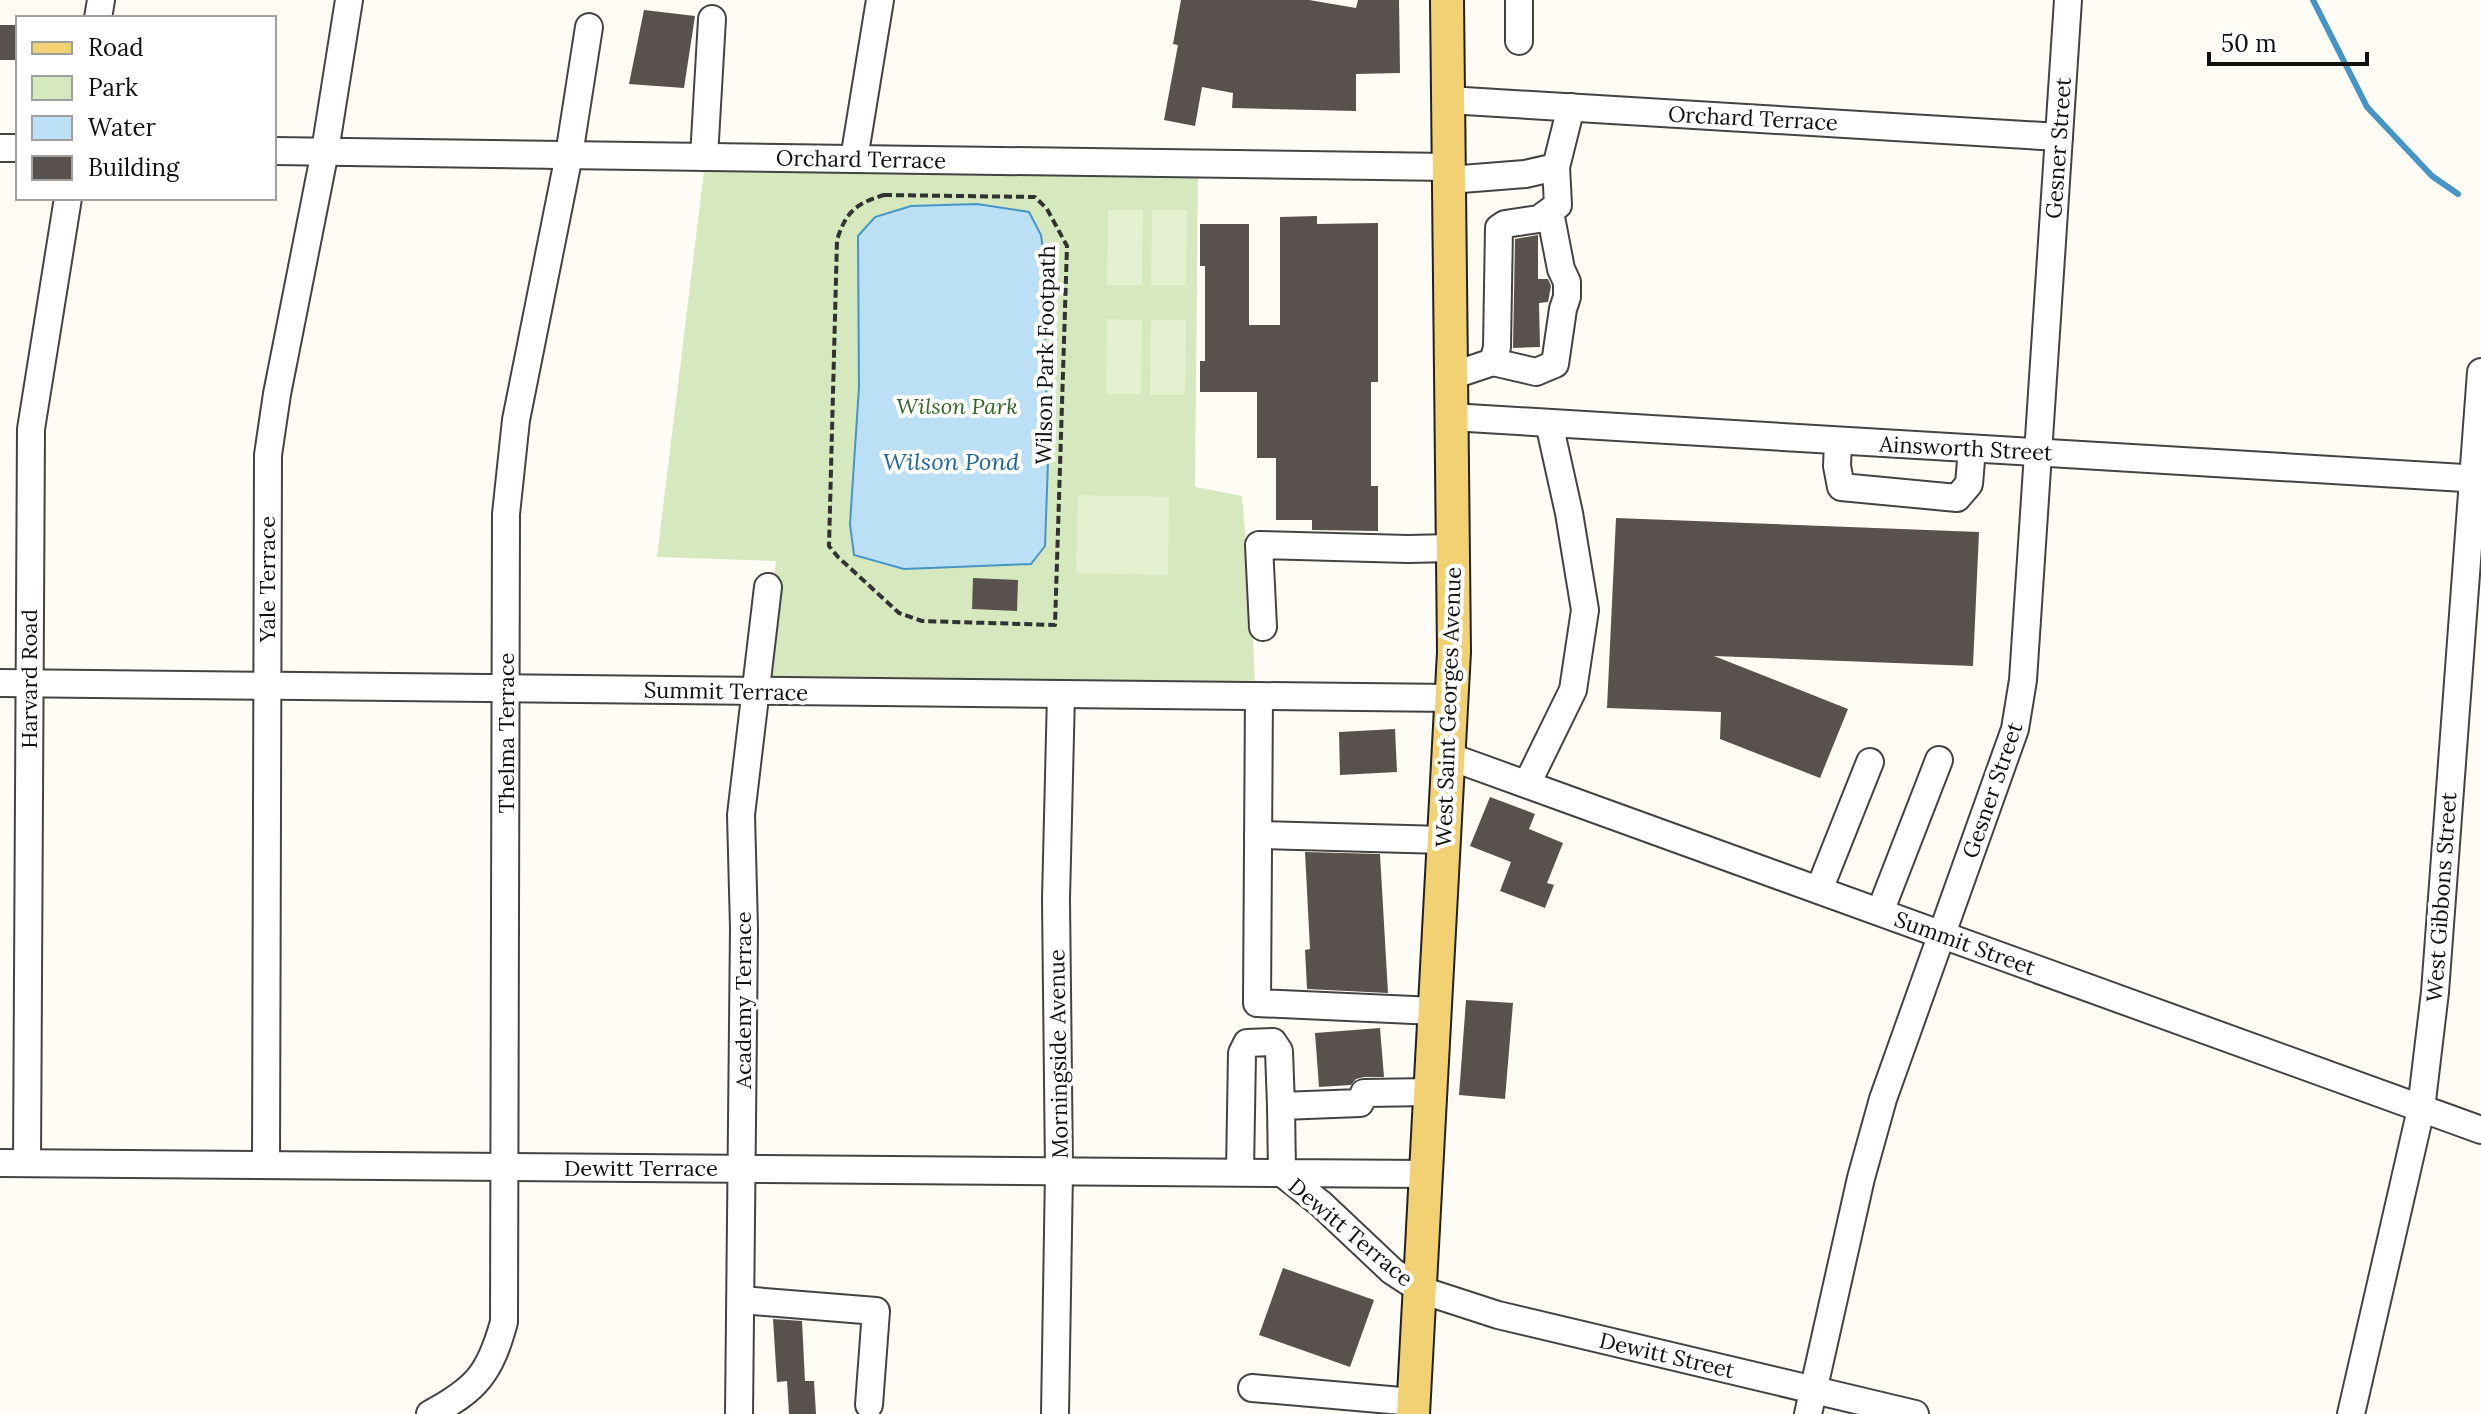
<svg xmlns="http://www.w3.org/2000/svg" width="2481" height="1414" viewBox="0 0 2481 1414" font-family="Lora,serif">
  <rect width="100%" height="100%" fill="#fefcf4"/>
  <!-- green -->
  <polygon fill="#d5e8be" points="705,163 1198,168 1195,487 1242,496 1253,635 1255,689 764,686 776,561 657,557"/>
  <!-- pitch -->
  <g fill="#e5f0d0">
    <polygon points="1108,210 1143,210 1142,285 1107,285"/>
    <polygon points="1152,210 1187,210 1186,285 1151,285"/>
    <polygon points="1107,319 1142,320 1141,394 1106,394"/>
    <polygon points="1151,320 1186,320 1185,395 1150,395"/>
    <polygon points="1078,495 1169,497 1168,575 1076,573"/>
  </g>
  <!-- water -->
  <polygon fill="#bbdff4" stroke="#4695c7" stroke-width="2" points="977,204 1029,212 1041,235 1043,249 1048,461 1045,546 1031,564 904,569 854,555 850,524 859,387 858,236 875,217 911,206"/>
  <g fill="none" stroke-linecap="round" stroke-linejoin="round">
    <!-- stream -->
    <polyline stroke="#4695c7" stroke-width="6" points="2313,0 2367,107 2432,176 2458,194"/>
  </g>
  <!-- building -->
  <g fill="#59514d">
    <polygon points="1181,0 1309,0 1356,8 1358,0 1399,0 1400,73 1356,74 1356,111 1232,108 1233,93 1202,87 1195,126 1164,120 1178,45 1173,44"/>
    <polygon points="644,10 695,16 684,88 629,84"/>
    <rect x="0" y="25" width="18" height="35"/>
    <polygon points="1317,216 1317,224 1378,223 1378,382 1371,382 1371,486 1378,486 1378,531 1312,530 1312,520 1276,520 1276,458 1257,458 1257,392 1200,392 1200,361 1205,361 1205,266 1200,266 1200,224 1249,224 1249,325 1280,325 1280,217"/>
    <polygon points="1538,235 1538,279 1548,279 1551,286 1548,302 1539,303 1540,347 1513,348 1515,239"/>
    <polygon points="1616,518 1979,532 1973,666 1714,656 1848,709 1820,778 1720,739 1721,712 1607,708"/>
    <polygon points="973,578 1018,580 1017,611 972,609"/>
    <polygon points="1395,729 1397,772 1340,775 1339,732"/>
    <polygon points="1490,797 1535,814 1529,829 1563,843 1547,883 1554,885 1545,908 1500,891 1511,862 1470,846"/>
    <polygon points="1305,852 1380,854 1388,993 1307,989 1305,950 1310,949"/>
    <polygon points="1466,1000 1513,1003 1505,1099 1459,1095"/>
    <polygon points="1380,1028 1384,1077 1364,1077 1356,1079 1351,1085 1319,1087 1315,1033"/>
    <polygon points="1283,1268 1374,1300 1350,1367 1259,1335"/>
    <polygon points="773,1319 802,1321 805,1381 814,1381 816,1414 789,1414 787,1381 777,1382"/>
  </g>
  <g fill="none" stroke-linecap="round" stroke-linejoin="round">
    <defs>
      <g id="minor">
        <polyline points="98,18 101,0"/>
        <polyline points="1519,41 1519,0"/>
        <polyline points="1448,100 2059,137"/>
        <polyline points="0,148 18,148"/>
        <polyline points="274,151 1449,167"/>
        <polyline points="704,157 712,19"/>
        <polyline points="854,159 880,0"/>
        <polyline points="1449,180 1525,174 1556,167 1571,107"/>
        <polyline points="1493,362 1497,347 1499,228 1505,224 1539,219 1558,205 1556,167"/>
        <polyline points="1451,376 1493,362 1536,372 1555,364 1563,309 1567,297 1567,282 1561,269 1550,212"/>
        <polyline points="1451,417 2481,479"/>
        <polyline points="1838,441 1837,466 1841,487 1957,498 1969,484 1972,449"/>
        <polyline points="1263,627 1259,545 1408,549 1453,548"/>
        <polyline points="0,683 1452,698"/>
        <polyline points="1259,696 1257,1003 1435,1011"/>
        <polyline points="1448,756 2481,1130"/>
        <polyline points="1527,784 1573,690 1585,610 1569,513 1549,423"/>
        <polyline points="1258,835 1444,840"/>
        <polyline points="1819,890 1870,762"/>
        <polyline points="1880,912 1939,760"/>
        <polyline points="1281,1106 1282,1173 1427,1174"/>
        <polyline points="0,1163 1282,1173 1321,1204 1392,1271 1421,1290 1498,1315 1915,1414"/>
        <polyline points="27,1163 31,429 68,198"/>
        <polyline points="266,1165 268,455 277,394 325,151 349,0"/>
        <polyline points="1240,1172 1242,1053 1247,1043 1273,1042 1279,1051 1281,1106 1360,1103 1364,1093 1431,1092"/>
        <polyline points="741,1300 876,1311 869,1405"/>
        <polyline points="1252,1388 1413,1402"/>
        <path d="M430,1414C477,1389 490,1373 504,1322L506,514L516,420L569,155L589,27"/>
        <polyline points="739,1414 744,928 741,815 768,587"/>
        <polyline points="1055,1414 1059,1171 1056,899 1061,694"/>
        <polyline points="1808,1414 1861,1178 1883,1099 2015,729 2023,680 2068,0"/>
        <polyline points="2351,1414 2421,1109 2435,992 2481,372"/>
      </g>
      <polyline id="major" points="1413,1414 1454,652 1447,0"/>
    </defs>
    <!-- minor casing -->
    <use href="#minor" stroke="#434343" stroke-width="30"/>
    <!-- major casing -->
    <use href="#major" stroke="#212121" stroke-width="36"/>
    <!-- path -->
    <path stroke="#323232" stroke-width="4" stroke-dasharray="8 4" stroke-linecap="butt" d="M884,195L1035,197L1047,209L1067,246L1055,625L922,621L899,613L838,557L829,546L837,240C846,212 855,204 884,195Z"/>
    <!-- minor -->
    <use href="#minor" stroke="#fff" stroke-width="26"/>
    <!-- major -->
    <use href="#major" stroke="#f1d171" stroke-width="32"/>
  </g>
  <g text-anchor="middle" stroke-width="8" stroke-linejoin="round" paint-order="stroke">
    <!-- street labels -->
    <g font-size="22" fill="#101010" stroke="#fff">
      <text transform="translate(1753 118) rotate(3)" y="8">Orchard Terrace</text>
      <text transform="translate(2058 148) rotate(-86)" y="8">Gesner Street</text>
      <text transform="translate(861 159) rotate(1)" y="8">Orchard Terrace</text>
      <text transform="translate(1045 355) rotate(-89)" y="8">Wilson Park Footpath</text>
      <text transform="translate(1966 448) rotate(3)" y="8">Ainsworth Street</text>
      <text transform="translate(267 579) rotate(-90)" y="8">Yale Terrace</text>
      <text transform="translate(29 679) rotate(-90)" y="8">Harvard Road</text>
      <text transform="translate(726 691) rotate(1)" y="8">Summit Terrace</text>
      <text transform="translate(1448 707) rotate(-88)" y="8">West Saint Georges Avenue</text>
      <text transform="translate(506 733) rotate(-90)" y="8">Thelma Terrace</text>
      <text transform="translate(1992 790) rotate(-71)" y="8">Gesner Street</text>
      <text transform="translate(2441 897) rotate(-86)" y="8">West Gibbons Street</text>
      <text transform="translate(1965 943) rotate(20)" y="8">Summit Street</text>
      <text transform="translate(743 1000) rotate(-90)" y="8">Academy Terrace</text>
      <text transform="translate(1058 1054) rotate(-91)" y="8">Morningside Avenue</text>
      <text x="641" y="1176">Dewitt Terrace</text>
      <text transform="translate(1351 1232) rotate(40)" y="8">Dewitt Terrace</text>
      <text transform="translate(1667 1355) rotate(13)" y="8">Dewitt Street</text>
    </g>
    <!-- park labels -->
    <g font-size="22" font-style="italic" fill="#316623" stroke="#fff">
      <text x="957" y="414">Wilson Park</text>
    </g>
    <!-- water labels -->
    <g font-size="24" font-style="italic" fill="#1e679d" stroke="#fff">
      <text x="951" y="470">Wilson Pond</text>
    </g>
  </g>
  <!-- legend -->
  <rect x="16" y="16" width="260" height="184" fill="#ffffff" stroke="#9f9f9f" stroke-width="2"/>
  <rect x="32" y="42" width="40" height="12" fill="#f1d171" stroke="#9f9f9f" stroke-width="2"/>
  <text x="88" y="56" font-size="24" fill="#101010">Road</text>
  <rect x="32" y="76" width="40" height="24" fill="#d5e8be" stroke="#9f9f9f" stroke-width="2"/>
  <text x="88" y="96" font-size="24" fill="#101010">Park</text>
  <rect x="32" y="116" width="40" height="24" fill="#bbdff4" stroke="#9f9f9f" stroke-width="2"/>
  <text x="88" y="136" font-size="24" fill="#101010">Water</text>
  <rect x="32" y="156" width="40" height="24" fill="#59514d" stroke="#9f9f9f" stroke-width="2"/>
  <text x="88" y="176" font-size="24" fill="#101010">Building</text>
  <!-- scale -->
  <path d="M2209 52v12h158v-12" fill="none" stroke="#101010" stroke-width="4"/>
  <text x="2221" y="52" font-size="24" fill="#101010" stroke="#ffffff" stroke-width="6" paint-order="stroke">50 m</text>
</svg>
